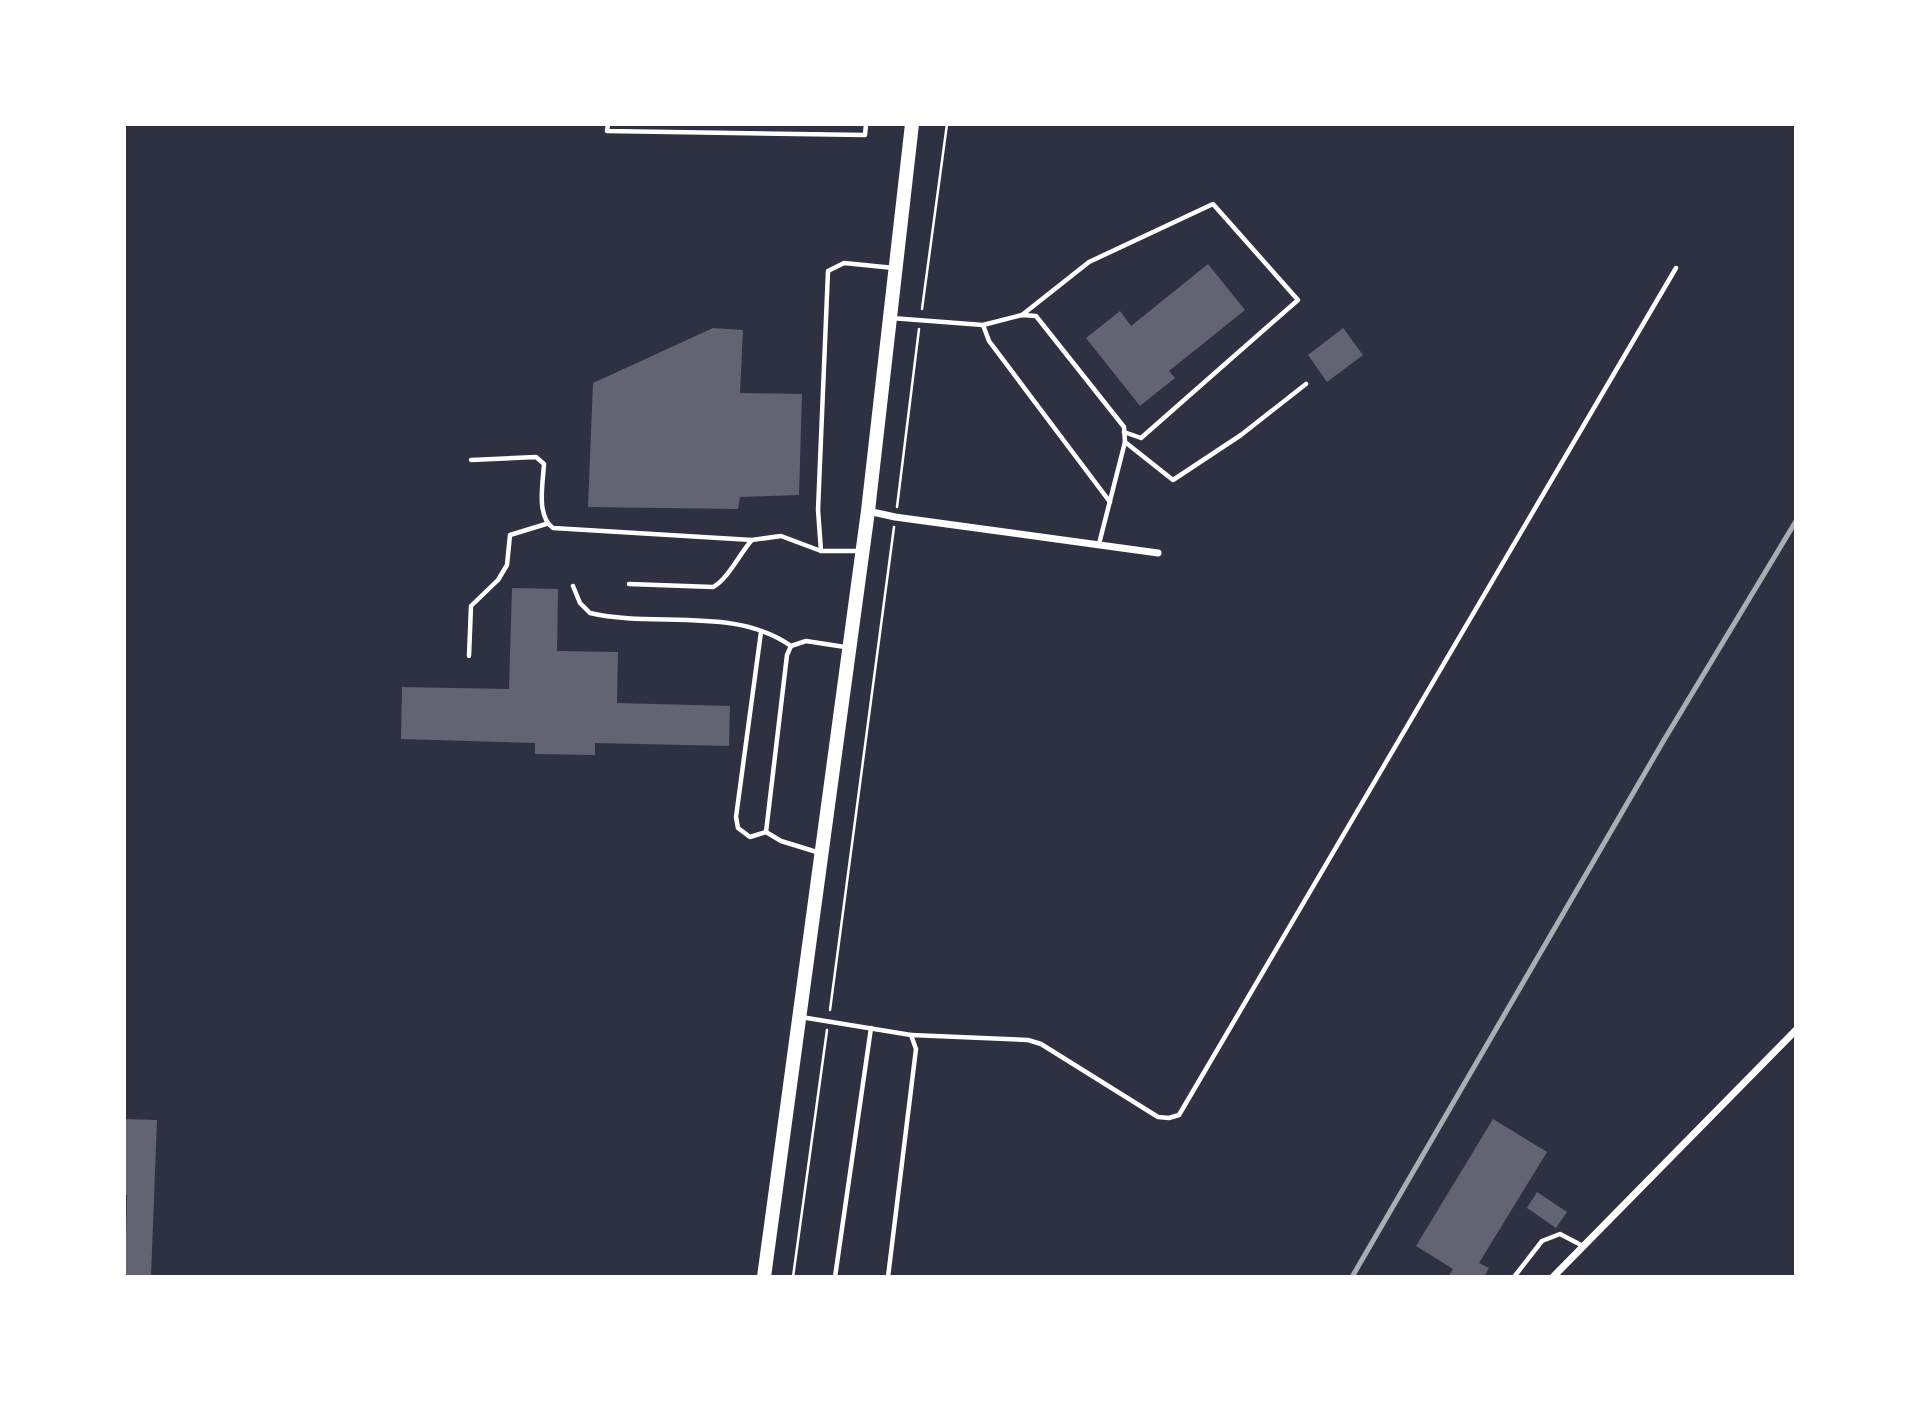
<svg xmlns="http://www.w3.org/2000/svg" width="1920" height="1401" viewBox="0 0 1920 1401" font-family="'PT Sans Narrow',sans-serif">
  <rect width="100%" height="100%" fill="#2d3142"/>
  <!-- building -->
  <g fill="#626471">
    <polygon points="1208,264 1245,310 1169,371 1175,378 1140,406 1086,338 1120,311 1131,326"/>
    <polygon points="713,328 743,330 740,393 802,394 799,495 740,497 738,509 588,507 593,383"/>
    <polygon points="1343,328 1363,355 1327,382 1308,355"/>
    <polygon points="512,588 558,589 557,651 618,652 617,703 730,706 729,746 595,743 595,755 535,754 535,743 401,739 402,687 509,689"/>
    <polygon points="124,1119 157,1120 151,1277 125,1277 127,1195 124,1195"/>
    <polygon points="1493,1119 1547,1152 1479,1263 1489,1268 1484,1277 1448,1277 1453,1269 1416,1246"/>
    <polygon points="1537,1192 1567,1212 1556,1228 1527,1208"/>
  </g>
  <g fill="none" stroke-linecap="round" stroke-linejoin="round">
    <!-- path -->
    <g stroke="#fff" stroke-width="2.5">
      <polyline points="922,309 947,124"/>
      <polyline points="897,507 919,329"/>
      <polyline points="830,1010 894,527"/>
      <polyline points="793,1277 827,1030"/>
    </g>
    <!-- service -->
    <g stroke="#fff" stroke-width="4.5">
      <polyline points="608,124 607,131 865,135 866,124"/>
      <polyline points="1022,315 1089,262 1213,204 1298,300 1141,438 1124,432"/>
      <polyline points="891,318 983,325 1022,315 1036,316 1124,427 1125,442 1099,544"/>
      <polyline points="983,325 989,341 1110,502"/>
      <polyline points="1125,442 1173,480 1241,435 1306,384"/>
      <path d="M471,460L536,457L544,464C543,483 536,516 553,528L752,540L781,536L821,551H858"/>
      <polyline points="821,551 818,510 828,271 844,263 894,268"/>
      <path d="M629,584L713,587C727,580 739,555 751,541"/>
      <path d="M573,586L580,603L590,613C654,628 735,606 791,646"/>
      <polyline points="761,632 736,817 738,828 750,837 766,832"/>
      <polyline points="469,656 471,606 498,580 507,565 510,535 546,524"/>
      <polyline points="766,832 787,655 791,646 806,641 845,647"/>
      <polyline points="766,832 781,841 820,853"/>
      <polyline points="801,1017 911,1035 916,1049 888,1277"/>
      <polyline points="911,1035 1028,1040 1041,1044 1158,1117 1169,1118 1179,1115 1676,268"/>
      <polyline points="835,1277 871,1028"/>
      <polyline points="1514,1277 1542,1241 1560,1234 1583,1246"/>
    </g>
    <!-- minor -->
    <g stroke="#fff" stroke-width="7">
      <polyline points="868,511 895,517 1158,553"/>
      <polyline points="1553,1277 1796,1030"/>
    </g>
    <!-- secondary -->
    <polyline stroke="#fff" stroke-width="14" points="764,1277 868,511 912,124"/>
    <!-- rail -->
    <polyline stroke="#abadb3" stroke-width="5" points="1352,1277 1664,740 1796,521"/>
  </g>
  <!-- border -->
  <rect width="1920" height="1401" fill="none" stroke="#ffffff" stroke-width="252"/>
</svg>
